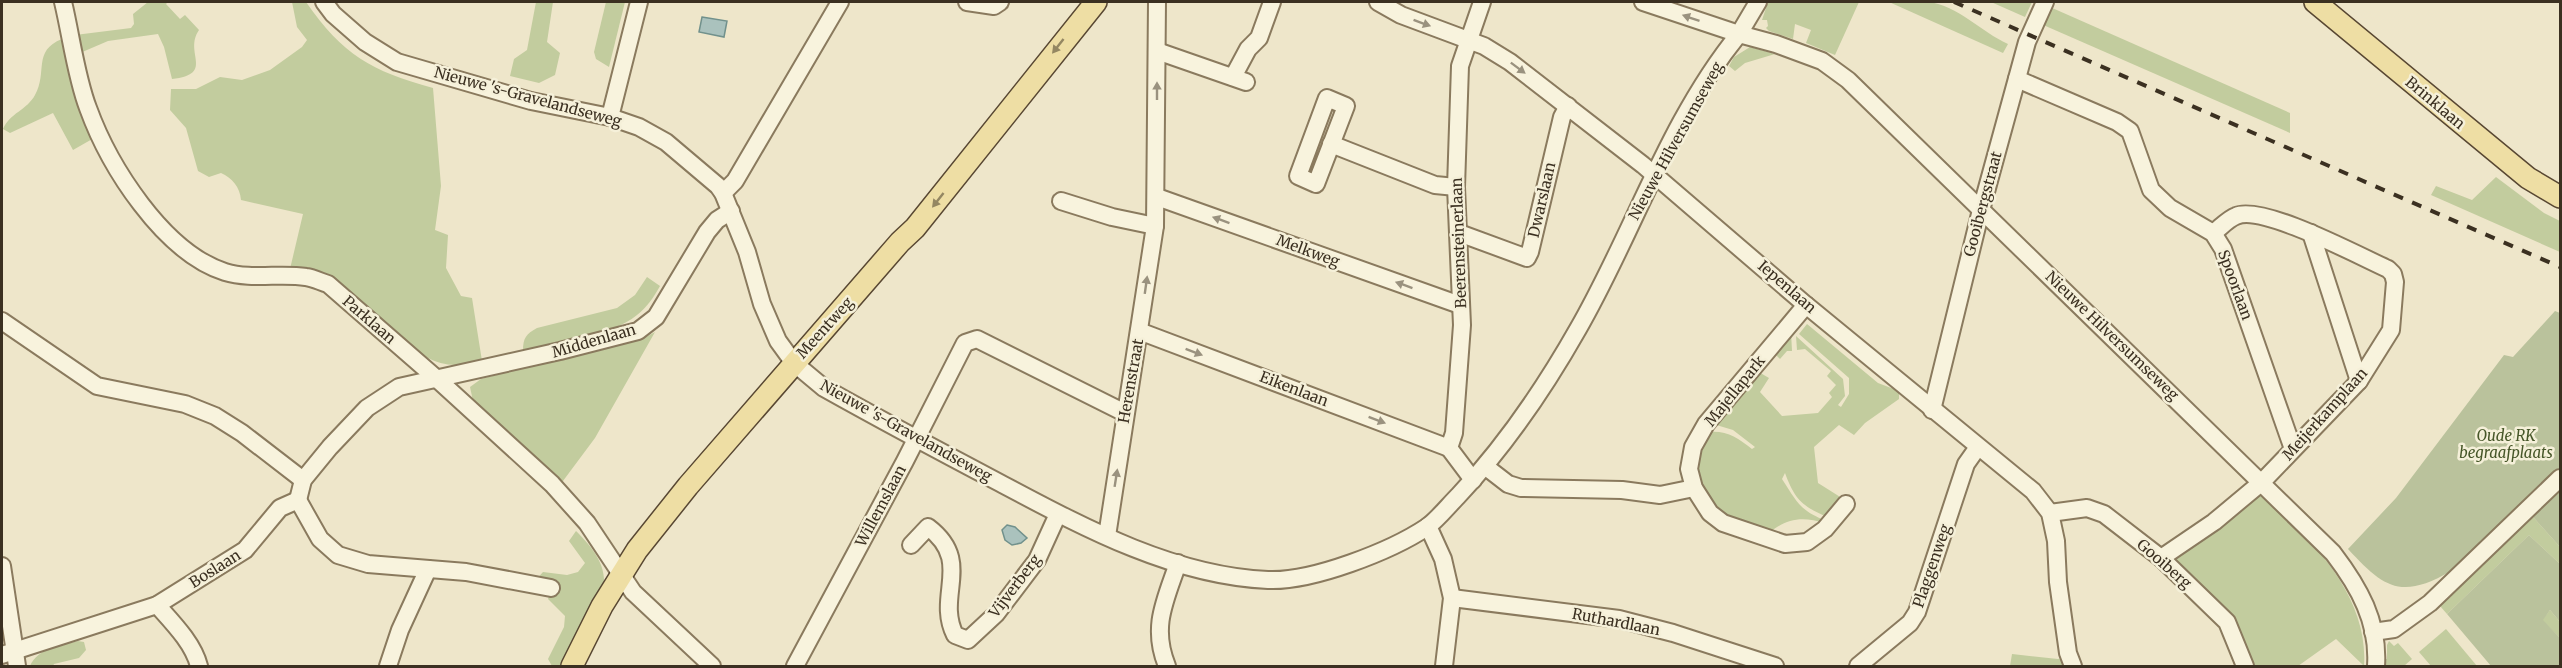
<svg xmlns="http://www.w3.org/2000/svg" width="2562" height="668" viewBox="0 0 2562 668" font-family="Merriweather,serif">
  <rect width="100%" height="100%" fill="#eee6ca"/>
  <!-- green -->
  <g fill="#c2cc9e">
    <path d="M148,2H168L166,4L180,19L185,15L199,30C183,53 216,74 172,79L164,47L158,34L108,41L80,53L75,35L131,28L134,24L133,14Z"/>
    <path d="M292,2H306C343,55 371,71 433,88L441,186L435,230L448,235L446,268L461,296L472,298L482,361C458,366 447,368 424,356L326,275L316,271L290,269L303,214L241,200C240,187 232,178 221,173L209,177L198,171L186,128L170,110L171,89H196L220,77L242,80L270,70L302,47L307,40L297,27Z"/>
    <polygon points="536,2 553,2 547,42 560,53 555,75 539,83 510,76 514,59 527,50"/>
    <polygon points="606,2 625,2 609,67 596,59 594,52"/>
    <polygon points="1768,2 1859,2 1835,55 1806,43 1811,30 1795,24 1793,39 1769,31 1766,28 1768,26 1767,20 1762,20"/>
    <path d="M1889,2C1902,1 1915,0 1928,2C1958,5 1981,32 2008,44L2003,53Z"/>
    <polygon points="1991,2 2032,2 2025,17"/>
    <polygon points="2050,7 2290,113 2290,133 2041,24"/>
    <path d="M62,39C69,73 77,107 94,138L73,150L53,113L10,133L3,129C10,113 27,110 35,95C48,72 32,51 62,39Z"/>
    <polygon points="1750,47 1775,54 1745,63 1735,71 1729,66 1734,57"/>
    <polygon points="2496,177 2544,213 2560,221 2560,252 2431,195 2436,186 2472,200"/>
    <path d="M647,277L660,286C654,297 647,307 637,315C610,337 557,342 523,351C523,338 526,334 537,328L617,308L635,295Z"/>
    <path d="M1807,324L1878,383L1899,391V399L1865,423L1854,435L1839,425L1814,447L1818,483L1845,500L1829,518C1802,506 1795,500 1785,473L1782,479C1797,502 1800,511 1827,521L1825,523C1802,516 1786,518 1768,534L1718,512L1697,483V457L1707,432C1727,430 1737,437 1752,449L1755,447L1733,430L1713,424L1757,371L1769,378L1760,392L1782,416L1818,413L1832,397L1829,393L1836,385L1827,376L1831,371L1805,349L1797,350L1796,336L1843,379L1845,396L1838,405L1841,407L1849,394V378L1799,334Z"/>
    <polygon points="655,332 595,438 560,485 473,401 470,387 481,379 646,337"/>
    <polygon points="1791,332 1792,351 1787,351 1780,359 1773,352"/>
    <path d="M2259,496L2265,497C2313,540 2369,597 2364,666L2336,639L2298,666H2253C2243,619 2209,591 2174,561L2175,556Z"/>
    <polygon points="2533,517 2560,547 2560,564 2529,535 2447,614 2440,606"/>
    <path d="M576,531C591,546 606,563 604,586L563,666H552L548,659L564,627L565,616L548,599L553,586L534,582L543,572L567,575L578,572L585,563L569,541Z"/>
    <polygon points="2550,610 2560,622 2560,638 2542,620"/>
    <polygon points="2446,629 2477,666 2431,666 2419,652"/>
    <path d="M78,641L84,642L86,650L79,658L54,664L53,666H30C38,648 59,646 78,641Z"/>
    <polygon points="2389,641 2394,646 2398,643 2412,659 2404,666 2381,666 2382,658 2387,659 2387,645"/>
    <polygon points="2012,654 2058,659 2067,657 2070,666 2010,666"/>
  </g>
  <!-- cemetery -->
  <g fill="#bac29c">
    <path d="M2555,311L2560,313V468L2451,571C2401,600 2384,588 2348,549L2396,498L2504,355L2513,357Z"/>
    <polygon points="2560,491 2560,547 2533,517"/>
    <polygon points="2529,535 2560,564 2560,622 2550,610 2543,620 2560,638 2560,666 2491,666 2447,614"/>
  </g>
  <!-- water -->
  <g fill="#aac2bd" stroke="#71918c" stroke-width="1.5">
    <polygon points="702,17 727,21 724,37 699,32"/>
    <polygon points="1007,525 1015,527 1027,538 1021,543 1012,545 1005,540 1002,530"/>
  </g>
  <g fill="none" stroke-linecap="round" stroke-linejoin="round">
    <defs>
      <g id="minor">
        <path d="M63,2C71,35 76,77 88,108C109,166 163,252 225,272C251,280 280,273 306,277C314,278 321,282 328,284L436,378L552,484L587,523L633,592L712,666"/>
        <path d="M324,2L333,14L365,42L397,62L531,101L610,117L639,127L666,142L718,186L723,193L747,252L762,304L778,341L794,363L824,388C883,421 941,452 1000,483C1083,527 1173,576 1268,580C1312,582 1391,551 1427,527C1438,519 1448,506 1458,496C1505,446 1544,389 1578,329C1634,232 1668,121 1739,34L1776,44L1822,61L1848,80L2333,553C2359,587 2379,622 2376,666"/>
        <polyline points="967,2 994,6 1000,2"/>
        <polyline points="1378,2 1401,15 1484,46 1510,62 1643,165 1806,305 2033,491 2050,513 2056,541 2058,582 2068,653 2073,666"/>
        <polyline points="1643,2 1739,34 1758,2"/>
        <polyline points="1157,51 1246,82"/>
        <polyline points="1233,77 1248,49 1259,38 1272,2"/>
        <polyline points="2017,79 2117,122 2130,131 2151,190 2170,208 2213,233 2223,249 2293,449"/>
        <polygon points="1327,98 1346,106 1316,184 1298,176"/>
        <polyline points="610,117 639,2"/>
        <polyline points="1331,144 1435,185 1456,187"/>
        <polyline points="723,193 735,181 840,2"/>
        <polyline points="1157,197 1460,305"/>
        <polyline points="1061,201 1112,217 1155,226"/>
        <polyline points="1459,233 1527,258 1530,252 1562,117 1568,106"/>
        <polyline points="2311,233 2359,381"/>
        <polyline points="1806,305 1706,424 1693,447 1689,469 1694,488 1710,513 1723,523 1785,544 1807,542 1825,529 1846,504"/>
        <polyline points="2,321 97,386 185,404 215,416 242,433 303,480"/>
        <polyline points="1139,331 1449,448"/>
        <polyline points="1932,410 1981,210 2027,42 2045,2"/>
        <polyline points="1449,448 1454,433 1462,325 1456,187 1460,66 1482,2"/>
        <polyline points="1449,448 1473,480"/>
        <polyline points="1486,467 1508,484 1521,488 1622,490 1660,495 1694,488"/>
        <polyline points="298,500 303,480 330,447 367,408 399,387 560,351 638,331 656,317 707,232 717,220 731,211"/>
        <polyline points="298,500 320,539 338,555 368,564 466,572 551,588"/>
        <polyline points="2050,513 2087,508 2104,514 2161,558 2227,622 2245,666"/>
        <polyline points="1428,526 1443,559 1452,598 1444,666"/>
        <polyline points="1107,536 1155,226 1157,2"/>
        <path d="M911,545L928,527C974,562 935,595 955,635L968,640L996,614L1037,560L1058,514"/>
        <path d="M2161,558L2214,522L2262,482L2359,381L2391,330L2395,282L2393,274L2388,269C2359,256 2262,204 2236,216C2228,219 2220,228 2213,233"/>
        <polyline points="2,566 17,666"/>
        <polyline points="1452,598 1619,619 1673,633 1775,666"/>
        <path d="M157,605C173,623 193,643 199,666"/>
        <polyline points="2373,632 2394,629 2430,603 2560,478"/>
        <polyline points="2,655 157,605 245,550 280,508 298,500"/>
        <polyline points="388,666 400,630 428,569"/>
        <polyline points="795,666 905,461 965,343 977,339 1125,413"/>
        <path d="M1167,666C1151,627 1165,601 1178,563"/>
        <polyline points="1858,666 1910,623 1917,612 1966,464 1978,447"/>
      </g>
      <g id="major">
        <polyline points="2315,2 2528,178 2560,197"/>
        <polyline points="572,666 602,606 637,550 688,486 900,242 915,228 1096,2"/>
      </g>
    </defs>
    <!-- minor casing -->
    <use href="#minor" stroke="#8a7a5e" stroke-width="20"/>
    <!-- major casing -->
    <use href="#major" stroke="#584732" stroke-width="24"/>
    <!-- minor -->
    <use href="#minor" stroke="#f8f3dd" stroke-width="16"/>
    <!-- major -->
    <use href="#major" stroke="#eedea4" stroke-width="21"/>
    <!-- rail -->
    <polyline stroke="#3b3021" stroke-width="4" stroke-dasharray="10 10" stroke-linecap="butt" points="1954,2 2560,267"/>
  </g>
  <!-- one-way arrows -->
  <defs><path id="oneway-solid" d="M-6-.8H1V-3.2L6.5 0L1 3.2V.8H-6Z" transform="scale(1.5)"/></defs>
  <g fill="#9a927f">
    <use href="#oneway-solid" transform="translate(1691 18) rotate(-161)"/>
    <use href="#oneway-solid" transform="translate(1422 23) rotate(20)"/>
    <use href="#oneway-solid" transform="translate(1518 68) rotate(37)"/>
    <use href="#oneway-solid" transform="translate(1157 91) rotate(-90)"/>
    <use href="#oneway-solid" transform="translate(1221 220) rotate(-160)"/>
    <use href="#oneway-solid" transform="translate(1146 285) rotate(-82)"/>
    <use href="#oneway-solid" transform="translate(1404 285) rotate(-160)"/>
    <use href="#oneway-solid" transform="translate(1194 352) rotate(21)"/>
    <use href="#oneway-solid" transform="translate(1377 420) rotate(21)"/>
    <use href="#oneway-solid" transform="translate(1116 478) rotate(-81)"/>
  </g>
  <g fill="#948762">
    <use href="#oneway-solid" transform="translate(1058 46) rotate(128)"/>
    <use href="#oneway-solid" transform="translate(938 200) rotate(128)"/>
  </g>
  <g text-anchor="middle" stroke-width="5" stroke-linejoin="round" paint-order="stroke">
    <!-- street labels -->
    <g font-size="15" fill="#3b3021" stroke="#f5f0d9">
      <text transform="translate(528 97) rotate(15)" y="5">Nieuwe 's-Gravelandseweg</text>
      <text transform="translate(2435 103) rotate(40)" y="5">Brinklaan</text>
      <text transform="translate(1676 141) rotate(-61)" y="5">Nieuwe Hilversumseweg</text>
      <text transform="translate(1542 200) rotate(-77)" y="5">Dwarslaan</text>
      <text transform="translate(1983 204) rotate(-75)" y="5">Gooibergstraat</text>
      <text transform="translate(1459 243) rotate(-92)" y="5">Beerensteinerlaan</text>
      <text transform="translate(1308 251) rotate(20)" y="5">Melkweg</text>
      <text transform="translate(2235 285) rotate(70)" y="5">Spoorlaan</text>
      <text transform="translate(1787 287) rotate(41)" y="5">Iepenlaan</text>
      <text transform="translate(369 320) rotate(41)" y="5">Parklaan</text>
      <text transform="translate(825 328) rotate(-48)" y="5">Meentweg</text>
      <text transform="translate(2112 336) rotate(44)" y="5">Nieuwe Hilversumseweg</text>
      <text transform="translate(594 341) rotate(-16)" y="5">Middenlaan</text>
      <text transform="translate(1131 381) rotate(-80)" y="5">Herenstraat</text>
      <text transform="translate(1294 389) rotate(21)" y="5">Eikenlaan</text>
      <text transform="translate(1735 391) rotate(-51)" y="5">Majellapark</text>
      <text transform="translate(2325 414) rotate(-48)" y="5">Meijerkamplaan</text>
      <text transform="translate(906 431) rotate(29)" y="5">Nieuwe 's-Gravelandseweg</text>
      <text transform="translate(881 506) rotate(-62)" y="5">Willemslaan</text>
      <text transform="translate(2164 564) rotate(41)" y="5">Gooiberg</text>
      <text transform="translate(1932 566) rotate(-71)" y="5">Plaggenweg</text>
      <text transform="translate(215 569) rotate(-32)" y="5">Boslaan</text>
      <text transform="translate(1015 586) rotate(-53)" y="5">Vijverberg</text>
      <text transform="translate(1616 622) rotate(11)" y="5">Ruthardlaan</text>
    </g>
    <!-- park labels -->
    <g font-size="15" font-style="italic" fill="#475729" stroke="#f5f0d9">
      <text x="2506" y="441">Oude RK<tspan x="2506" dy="17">begraafplaats</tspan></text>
    </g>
  </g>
  <!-- border -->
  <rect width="2562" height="668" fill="none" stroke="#3b3021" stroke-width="6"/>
</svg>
